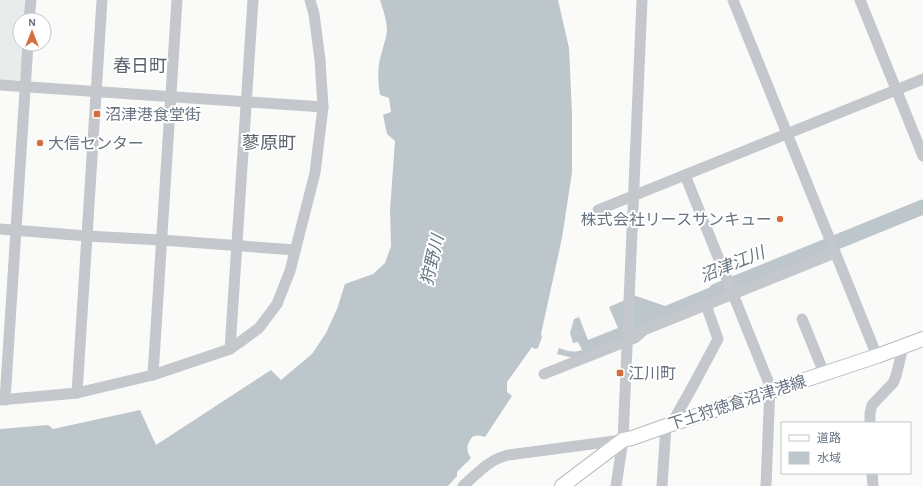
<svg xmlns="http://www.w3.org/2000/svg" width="923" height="486" viewBox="0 0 923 486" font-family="'Alegreya Sans','Noto Sans JP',sans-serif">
  <rect width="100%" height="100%" fill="#fafaf8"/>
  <!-- built -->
  <polygon fill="#eaeceb" points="0,0 26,0 25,20 20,20 20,44 24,44 21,78 14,82 0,81"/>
  <!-- water -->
  <g fill="#bdc6cb">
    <path d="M380,0H558L569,48L572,114V172L562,238L541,334L542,337L538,348L535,349L532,347L507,382V392L512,396L485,437C481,435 477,435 472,437C467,445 465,449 471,458L457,472V476L448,486H0V429L48,425L53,429L140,410L156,445L271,370L281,380L312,354L326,333L337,309L345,284L373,274L385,263L391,246L390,210L395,141L387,134L383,115L391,112L389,98L380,95C378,82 377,68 381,55C383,47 386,39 387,31C387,20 383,10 380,0Z"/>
    <path d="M725,281L734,288L632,335L573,358L557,354L559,348C567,351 573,353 582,350L578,342L573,343L570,333L574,319L579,317L588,340L618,328L609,307L634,296H636L665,306Z"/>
  </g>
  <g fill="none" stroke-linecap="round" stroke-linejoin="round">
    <!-- river -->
    <polyline stroke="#bdc6cb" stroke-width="15" points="716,291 923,207"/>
    <defs>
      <polyline id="major" points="562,486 623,440 632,438 666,426 877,356 923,339"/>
    </defs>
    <!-- major casing -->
    <use href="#major" stroke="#b8bbbf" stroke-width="16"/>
    <!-- minor -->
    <g stroke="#c4c7cb" stroke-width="11">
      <polyline points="733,0 877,356"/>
      <polyline points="860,0 923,156"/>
      <polyline points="29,20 31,0"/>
      <polyline points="0,85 323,107"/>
      <polyline points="685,175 770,386 766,486"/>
      <polyline points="598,210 923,79"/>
      <polyline points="0,229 87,236 161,240 295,250"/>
      <polyline points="802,319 824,373"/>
      <polyline points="230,349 253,0"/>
      <polyline points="544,374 635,338 644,330 835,253"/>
      <polyline points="153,375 177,0"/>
      <polyline points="77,393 87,236 102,0"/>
      <polyline points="0,400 77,393 153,375 230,349 240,342 259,328 277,304 290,271 315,173 323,107 320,60 314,14 310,0"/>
      <polyline points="5,400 28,44"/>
      <polyline points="870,423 870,413 872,405 893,383 896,376 903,347"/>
      <polyline points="671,425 694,384 718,339 706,305"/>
      <polyline points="872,473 873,486"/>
      <path d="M463,486C478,473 488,460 508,455L622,440"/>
      <polyline points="616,486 623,440 642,0"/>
      <polyline points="662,486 666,426"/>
    </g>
    <!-- major -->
    <use href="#major" stroke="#fff" stroke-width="14"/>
  </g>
  <!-- markers -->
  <g fill="#d46f3d" stroke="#fff" stroke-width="1.5">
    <rect x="93" y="110" width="8" height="8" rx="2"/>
    <circle cx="40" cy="143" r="4"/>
    <circle cx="780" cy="219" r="4"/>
    <rect x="616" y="369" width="8" height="8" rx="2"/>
  </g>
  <g text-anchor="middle" stroke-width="4" stroke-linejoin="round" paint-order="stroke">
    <!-- poi labels -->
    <g font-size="16" fill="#677380" stroke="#fff" text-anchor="start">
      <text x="105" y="120">沼津港食堂街</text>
      <text x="48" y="149">大信センター</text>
      <text x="772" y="225" text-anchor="end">株式会社リースサンキュー</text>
      <text x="628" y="379">江川町</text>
    </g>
    <!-- street labels -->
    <g font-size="16" fill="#677380" stroke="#fff">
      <text transform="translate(737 402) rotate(-18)" y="6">下土狩徳倉沼津港線</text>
    </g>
    <!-- water labels -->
    <g font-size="17" font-style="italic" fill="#677781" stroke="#fff">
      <text transform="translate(432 260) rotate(-77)" y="6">狩野川</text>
      <text transform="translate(732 264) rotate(-22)" y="6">沼津江川</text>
    </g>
    <!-- quarter labels -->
    <g font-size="18" fill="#59626c" stroke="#fff">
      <text x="140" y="72">春日町</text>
      <text x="269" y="149">蓼原町</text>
    </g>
  </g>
  <!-- legend -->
  <rect x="781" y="422" width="130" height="52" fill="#ffffff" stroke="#c2c7cc"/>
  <rect x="789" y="435" width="20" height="6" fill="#ffffff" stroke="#c2c7cc"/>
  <text x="817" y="442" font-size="12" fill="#677380">道路</text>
  <rect x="789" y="452" width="20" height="12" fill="#bdc6cb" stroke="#c2c7cc"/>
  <text x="817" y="462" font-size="12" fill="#677380">水域</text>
  <!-- north arrow -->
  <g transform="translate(32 32)"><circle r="19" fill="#ffffff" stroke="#c2c7cc"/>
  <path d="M0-3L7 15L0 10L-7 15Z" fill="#d46f3d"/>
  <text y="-6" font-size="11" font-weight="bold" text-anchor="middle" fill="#677380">N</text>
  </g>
</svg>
